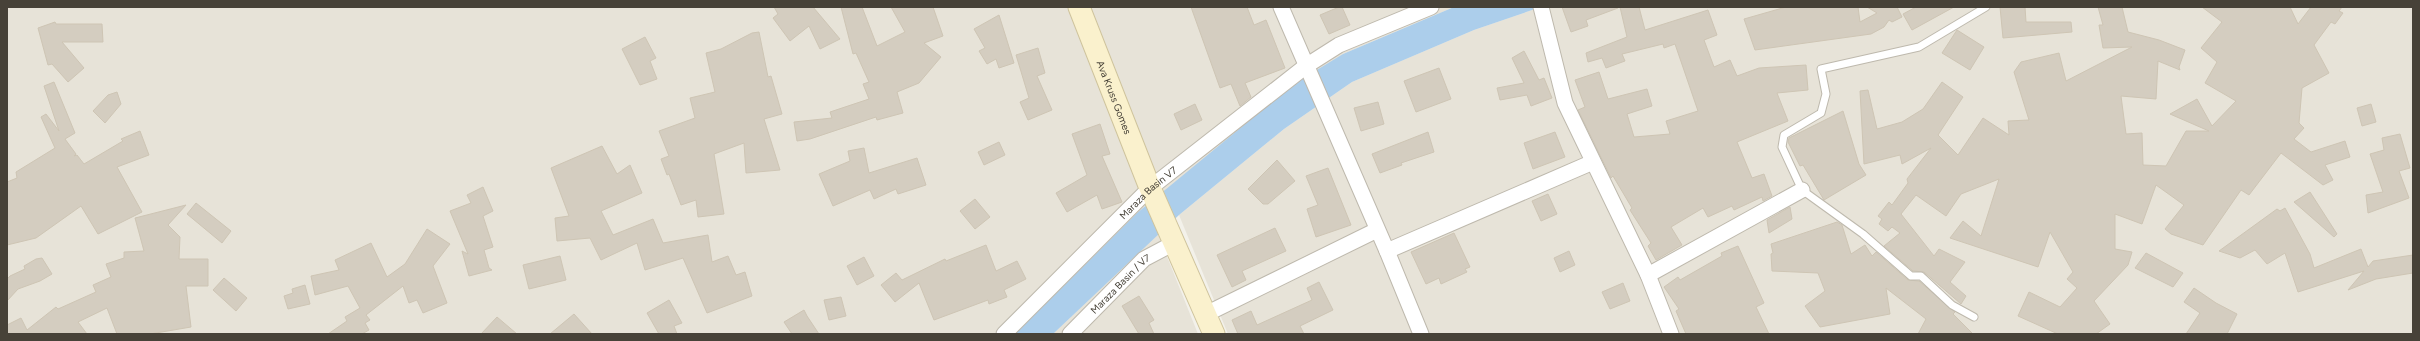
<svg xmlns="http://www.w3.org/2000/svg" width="2420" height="341" viewBox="0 0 2420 341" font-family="Figtree,sans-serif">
  <rect width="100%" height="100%" fill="#f3f1ea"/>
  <!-- residential -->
  <g fill="#e7e3d8">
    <polygon points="7,7 1454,7 1343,54 1137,213 1015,334 7,334"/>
    <polygon points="1541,7 2413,7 2413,334 1228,334 1179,215 1284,129 1352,82 1474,30"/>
    <polygon points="1158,234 1198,334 1053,334"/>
  </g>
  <!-- water -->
  <polygon fill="#acceeb" points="1454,7 1541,7 1474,30 1352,82 1284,129 1179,215 1053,334 1015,334 1137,213 1294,84 1343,54"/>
  <!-- building -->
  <g fill="#d4cdc0" stroke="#cec5b4">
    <polygon points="774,7 813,7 840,39 820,49 809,26 790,41 773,18 778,14"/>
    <polygon points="841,7 862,7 877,46 905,32 891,7 933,7 943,36 924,43 941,57 919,83 897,92 903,113 877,120 876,117 810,139 797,141 794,122 832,118 830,112 869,99 863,84 869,82 856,53 853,54"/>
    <polygon points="1191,7 1247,7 1254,25 1266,20 1285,68 1245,83 1251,97 1240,106 1231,84 1220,88"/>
    <polygon points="1339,7 1342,7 1350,25 1329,34 1320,15"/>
    <polygon points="1562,7 1618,7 1618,8 1586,20 1588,26 1571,32"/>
    <polygon points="1620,7 1639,7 1645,30 1708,10 1717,35 1704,40 1714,67 1730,60 1737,76 1759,68 1806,65 1808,90 1777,93 1788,121 1737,142 1752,178 1764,174 1772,196 1763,201 1762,197 1734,210 1732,206 1708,217 1703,208 1671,227 1682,245 1656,260 1648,246 1651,243 1630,210 1632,208 1613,176 1611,178 1578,110 1585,107 1575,80 1599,72 1608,99 1647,89 1652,106 1627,114 1634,137 1670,134 1666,121 1698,111 1675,44 1664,48 1663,44 1622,54 1625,61 1606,68 1602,58 1588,62 1586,53 1627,37"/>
    <polygon points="1786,7 1858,7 1860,22 1877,13 1867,7 1897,7 1902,17 1892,22 1889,20 1884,27 1871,34 1755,50 1744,19"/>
    <polygon points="1916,7 1954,7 1912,30 1903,14"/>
    <polygon points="2000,7 2025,7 2026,22 2071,22 2072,32 2003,38"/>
    <polygon points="2098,7 2122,7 2128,32 2159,40 2185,50 2179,67 2180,70 2158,61 2156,99 2121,96 2126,134 2142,133 2143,165 2166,166 2186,131 2209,131 2170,114 2197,99 2212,126 2236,101 2205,83 2217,62 2201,48 2222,22 2202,7 2290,7 2298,24 2311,7 2342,7 2339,11 2343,13 2335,24 2331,22 2314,45 2329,73 2302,88 2299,123 2304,128 2294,139 2311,152 2345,141 2350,157 2325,165 2333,180 2323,185 2281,153 2249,195 2241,190 2203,245 2171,234 2165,229 2184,205 2156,185 2142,224 2115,214 2115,249 2132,252 2128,265 2094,301 2110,324 2096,334 2058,334 2018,316 2029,292 2060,307 2077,288 2067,279 2073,272 2050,232 2038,267 1950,238 1963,221 1981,236 1999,179 1961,194 1946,216 1916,195 1901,214 1934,256 1939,249 1965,262 1950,282 1966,296 1961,304 1924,272 1913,271 1884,246 1900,233 1892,227 1888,231 1879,224 1882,219 1878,216 1889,202 1892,205 1908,183 1907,179 1931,148 1902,164 1900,155 1864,164 1860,91 1868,90 1877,129 1902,122 1923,109 1942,82 1963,97 1938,135 1958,155 1983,118 2009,135 2008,121 2029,120 2014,72 2021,62 2059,53 2066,81 2132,47 2103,48 2099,25 2103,25"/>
    <polygon points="999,15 1014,63 999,68 996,59 987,64 979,51 985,48 974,29"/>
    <polygon points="55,22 56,24 102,24 103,42 62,42 84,68 68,82 52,64 48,65 38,28"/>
    <polygon points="1957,30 1984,47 1970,70 1942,53"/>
    <polygon points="759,32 768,77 771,76 782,114 764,119 780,170 746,173 744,143 714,154 724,214 698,217 696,200 681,205 669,174 667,175 661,159 669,156 659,131 695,118 690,98 715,92 706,53 721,49 752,33"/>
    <polygon points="645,37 656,58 650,61 657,79 640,85 622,49"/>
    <polygon points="1038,48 1045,73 1037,76 1052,110 1028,120 1020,102 1029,98 1016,55"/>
    <polygon points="1524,51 1539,80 1544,78 1552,98 1531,106 1527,95 1500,100 1497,88 1524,83 1512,58"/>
    <polygon points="1439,68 1451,99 1416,112 1404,81"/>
    <polygon points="54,82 75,133 65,139 76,154 74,156 77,155 84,164 123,141 121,139 140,131 149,155 117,167 142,212 98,234 81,206 36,238 7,245 7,182 17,178 16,172 55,148 41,117 46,114 59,131 44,86"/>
    <polygon points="117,92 121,104 105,123 93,111 108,95"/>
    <polygon points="1378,102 1384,124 1361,131 1354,108"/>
    <polygon points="1195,104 1202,120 1181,130 1174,114"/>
    <polygon points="2371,104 2376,122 2362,126 2357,108"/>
    <polygon points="1843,111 1859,164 1866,175 1824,200 1803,165 1800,166 1788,142 1789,138"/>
    <polygon points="1100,124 1110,154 1102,156 1122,202 1102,209 1097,195 1067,212 1056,193 1087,175 1072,134"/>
    <polygon points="1428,132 1434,152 1401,163 1402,165 1380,173 1372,154"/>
    <polygon points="1555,132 1565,157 1533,169 1524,143"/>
    <polygon points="2400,134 2410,168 2399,171 2409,198 2368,213 2366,195 2383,192 2370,154 2384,150 2382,138"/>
    <polygon points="999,142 1005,155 984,165 978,152"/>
    <polygon points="602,146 617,174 630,165 642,193 601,211 613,235 653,219 663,243 708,235 712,262 728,256 736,275 745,272 752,296 707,313 683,258 645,270 637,243 601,260 590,238 557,241 555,218 569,216 551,168"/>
    <polygon points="864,148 869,173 917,158 926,185 898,194 896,189 874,199 870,190 833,206 819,174 850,161 848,151"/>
    <polygon points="1277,160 1295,181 1268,204 1263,204 1248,189"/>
    <polygon points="1328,168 1351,225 1316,237 1307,209 1318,205 1306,176"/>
    <polygon points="483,187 493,211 483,216 493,247 484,250 489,268 492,270 469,276 462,251 468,254 450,211 471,203 467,195"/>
    <polygon points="2310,192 2337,234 2334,237 2294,202"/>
    <polygon points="1548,194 1557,214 1541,221 1532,201"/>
    <polygon points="975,199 990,217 975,229 960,211"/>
    <polygon points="196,203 231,231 222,243 187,214"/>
    <polygon points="186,205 168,225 180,237 179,259 208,259 208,286 186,286 191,327 150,334 117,334 107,308 78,322 87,334 7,334 7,325 21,318 27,330 56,307 58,309 96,292 93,285 111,277 106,264 124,258 124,252 144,251 135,218"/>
    <polygon points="1790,207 1792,219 1769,233 1767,220"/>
    <polygon points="2285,208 2310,254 2314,268 2361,249 2368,267 2373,261 2413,255 2413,273 2376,279 2348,290 2364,271 2298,292 2285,253 2267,264 2255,250 2240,258 2219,251 2277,209 2280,211"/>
    <polygon points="1837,222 1842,225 1851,254 1865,245 1872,256 1876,252 1908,280 1919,281 1955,312 1953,314 1973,334 1918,334 1926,319 1886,288 1890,314 1820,327 1805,306 1825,291 1818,273 1772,271 1771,254 1773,253 1771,244"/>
    <polygon points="1275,228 1286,251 1242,271 1246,280 1232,287 1217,255"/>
    <polygon points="427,229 450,244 433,266 447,303 423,313 417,300 409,303 403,286 366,315 370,320 365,323 369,330 362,334 328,334 347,321 345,317 360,308 348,286 315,295 311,276 339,270 335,260 371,243 387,277 405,264"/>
    <polygon points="1454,233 1470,267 1465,269 1467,272 1441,284 1439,278 1426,284 1411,252"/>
    <polygon points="986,245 996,271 1017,261 1026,279 1004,290 1007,297 989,304 988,300 934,320 919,283 895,302 881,285 896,273 902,280 945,259 946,261"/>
    <polygon points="1738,246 1764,303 1756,307 1769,334 1686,334 1676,311 1679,309 1664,287 1678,277 1680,280 1722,256 1721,253"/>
    <polygon points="1569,251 1575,265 1560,272 1554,258"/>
    <polygon points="2146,253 2183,273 2173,287 2135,268"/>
    <polygon points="560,256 566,280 529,289 523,265"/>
    <polygon points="864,257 874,276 857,285 847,266"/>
    <polygon points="42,258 52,274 40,281 18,289 7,301 7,279 10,276 25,269 24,266 36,259"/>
    <polygon points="224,278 247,298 236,311 213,290"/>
    <polygon points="1319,282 1333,310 1300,326 1304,334 1238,334 1232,320 1251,311 1257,325 1312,300 1307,288"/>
    <polygon points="1623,283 1630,301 1610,309 1602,292"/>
    <polygon points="305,285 310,304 288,309 284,296 293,293 292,289"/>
    <polygon points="2194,288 2216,303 2237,314 2227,334 2186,334 2200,313 2184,302"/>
    <polygon points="1139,296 1154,320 1149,323 1154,334 1139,334 1122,306"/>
    <polygon points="841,297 846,316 829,320 824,300"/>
    <polygon points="669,300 682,323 674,326 677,334 659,334 647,313"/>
    <polygon points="804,310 807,316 819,334 792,334 784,322"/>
    <polygon points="574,314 592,334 550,334"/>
    <polygon points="497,317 517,334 481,334"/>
  </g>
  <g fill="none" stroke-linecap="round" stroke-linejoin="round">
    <defs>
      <polyline id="lane" points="1974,317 1952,305 1921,276 1911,276 1863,234 1802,190 1782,147 1784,135 1821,113 1826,94 1821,69 1919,47 1986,7"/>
      <g id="street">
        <polyline points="1281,7 1387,251 1421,334"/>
        <polyline points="1541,7 1565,103 1648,275 1671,334"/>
        <polyline points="1387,251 1593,162"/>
        <polyline points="1648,275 1802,190"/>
        <polyline points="1206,314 1377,230"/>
        <path id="s1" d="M1004,334L1150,188L1306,66L1339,45L1431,7"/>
        <path id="s2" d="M1070,334L1144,259L1176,242"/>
      </g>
      <g id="secondary">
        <path id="s3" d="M1079,7L1150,188L1214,334"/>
      </g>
    </defs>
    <!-- lane casing -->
    <use href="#lane" stroke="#beb9ad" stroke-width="9"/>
    <!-- street casing -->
    <use href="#street" stroke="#beb9ad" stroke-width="17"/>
    <!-- secondary casing -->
    <use href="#secondary" stroke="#cfc49d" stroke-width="23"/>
    <!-- lane -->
    <use href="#lane" stroke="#fff" stroke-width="7"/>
    <!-- street -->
    <use href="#street" stroke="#fff" stroke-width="15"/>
    <!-- secondary -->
    <use href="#secondary" stroke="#faf1cd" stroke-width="21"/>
  </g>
  <g text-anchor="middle" stroke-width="3" stroke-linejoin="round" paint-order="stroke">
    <!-- street labels -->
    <g font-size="10" fill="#474238" stroke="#fff">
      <text dy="4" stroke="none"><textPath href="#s3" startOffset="97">Ava Kruss Gomes</textPath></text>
      <text dy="4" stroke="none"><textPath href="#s1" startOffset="202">Maraza Basin V7</textPath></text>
      <text dy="4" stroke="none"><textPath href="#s2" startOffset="71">Maraza Basin / V7</textPath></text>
    </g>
  </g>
  <!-- border -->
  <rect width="2420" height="341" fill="none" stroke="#474238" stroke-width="16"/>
</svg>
